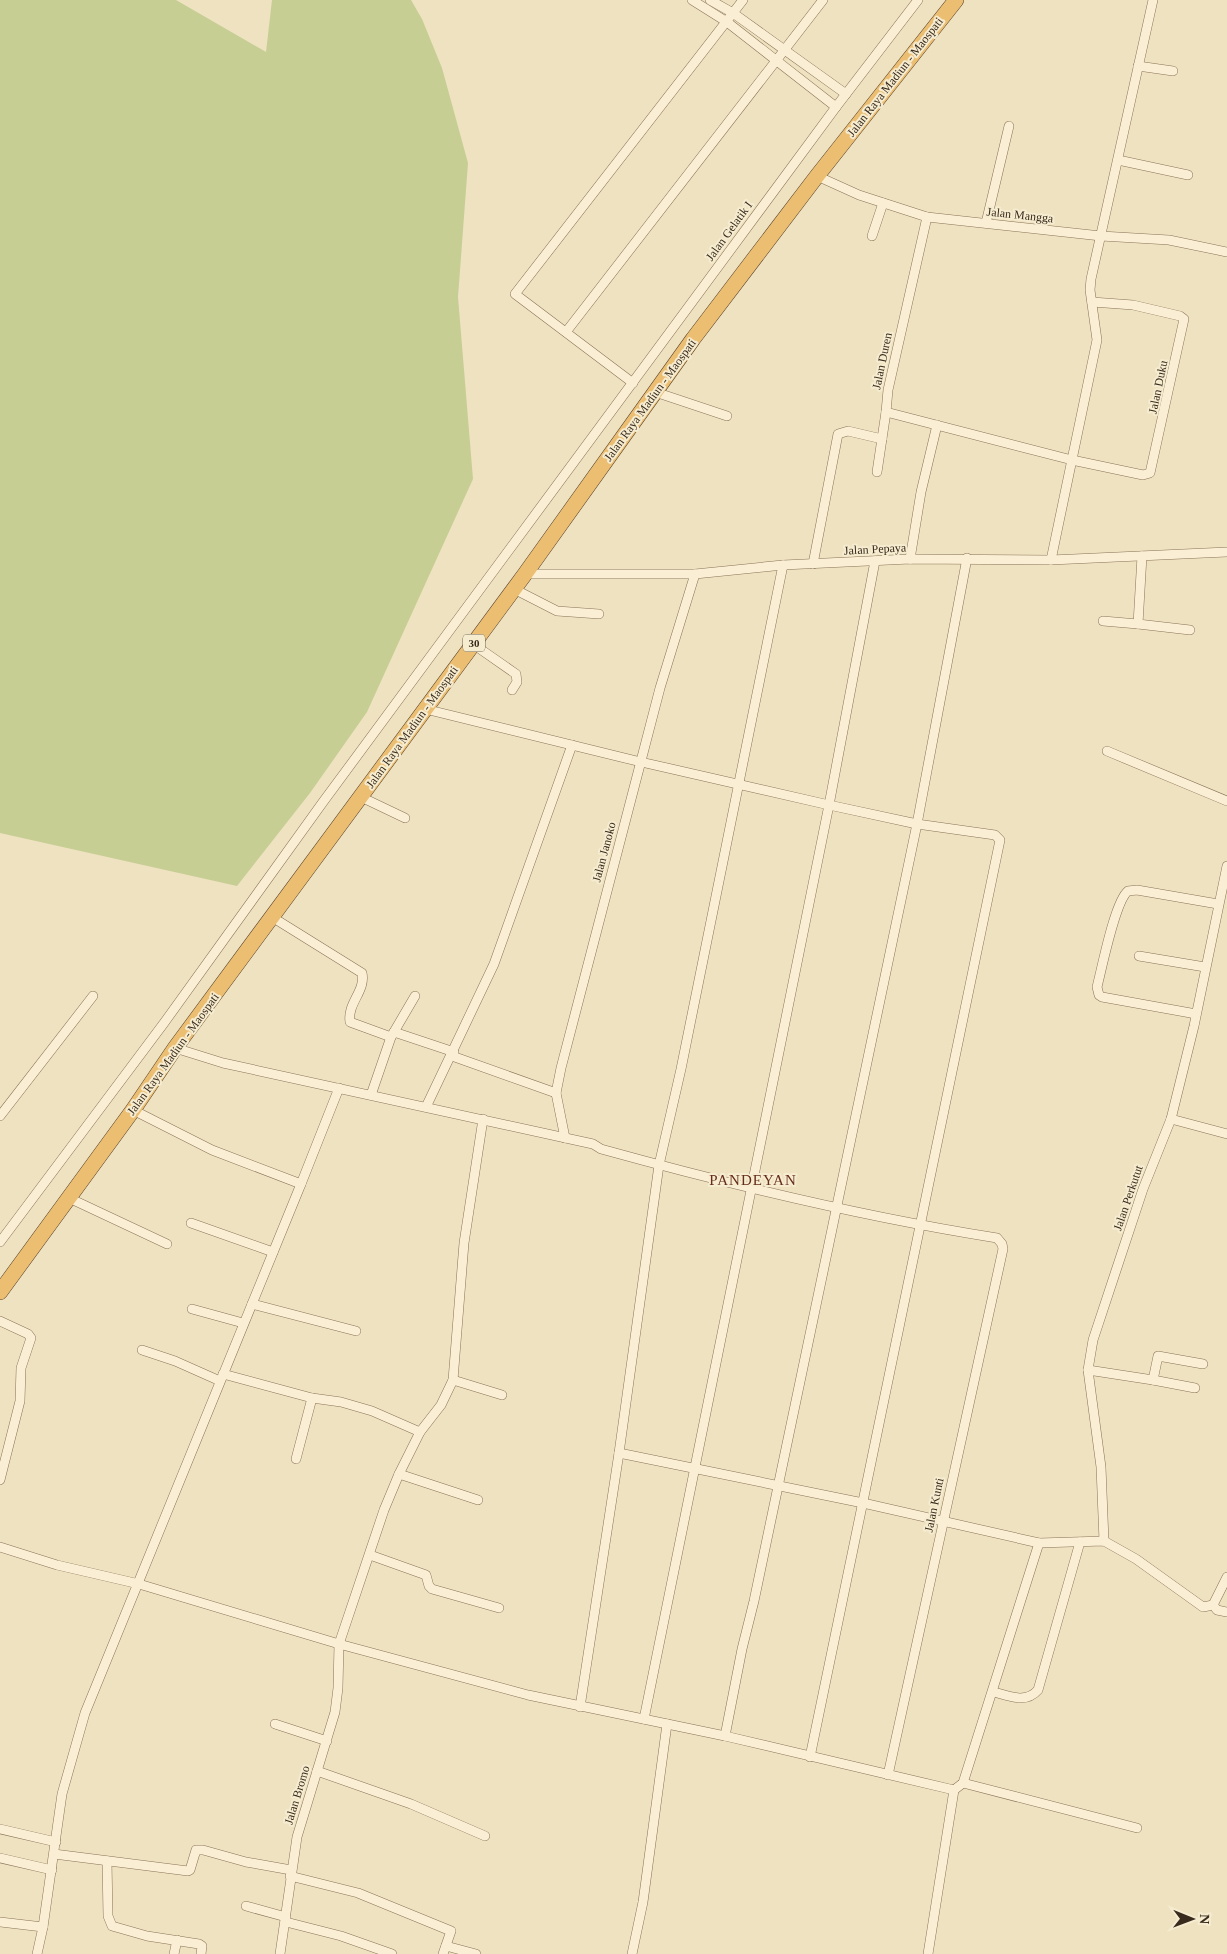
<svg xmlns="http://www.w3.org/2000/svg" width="1227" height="1954" viewBox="0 0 1227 1954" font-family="'Times New Roman',serif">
  <rect width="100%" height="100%" fill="#efe2c0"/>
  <!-- green -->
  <polygon fill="#c6ce94" points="0,0 176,0 266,52 272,0 411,0 422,19 442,68 468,163 458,297 473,479 367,712 310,793 237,886 0,833"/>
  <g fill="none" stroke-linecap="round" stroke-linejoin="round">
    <defs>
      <g id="minor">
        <polyline points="692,0 727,22 836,107"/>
        <polyline points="710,0 733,13 846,94"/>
        <polyline points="1138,66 1173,71"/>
        <polyline points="1118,160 1188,175"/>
        <polyline points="817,176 859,195 927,217 1101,236 1169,240 1227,252"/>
        <polyline points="927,217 888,390 886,412 1072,460 1143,475 1150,473 1184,319 1180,316 1133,305 1092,302"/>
        <polyline points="986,223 1009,126"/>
        <polyline points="872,236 883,203"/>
        <polyline points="566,332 823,0"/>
        <polyline points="633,383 515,294 743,0"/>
        <polyline points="655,392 727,416"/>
        <polyline points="877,472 886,412"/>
        <polyline points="1142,556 1138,624 1190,630"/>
        <polyline points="910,559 921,492 937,425"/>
        <polyline points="1051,560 1097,340 1090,290 1091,279 1153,0"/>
        <polyline points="813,564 838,434 848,431 882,439"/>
        <polyline points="525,574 695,574 783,565 910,559 1051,560 1227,552"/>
        <polyline points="514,589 557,611 599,614"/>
        <polyline points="1103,621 1138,624"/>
        <polyline points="473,644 516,674 517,682 512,690"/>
        <polyline points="425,709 641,762 829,805 917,824 995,835 1000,840 810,1757"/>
        <polyline points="1107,751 1227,801"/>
        <polyline points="361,797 405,818"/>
        <path d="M272,917L362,973C366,991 347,1003 350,1022L391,1037L415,996"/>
        <polyline points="1139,956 1205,967"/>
        <path d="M1196,1014L1102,997L1099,995L1097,987C1102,968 1115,901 1128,891L1137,890L1218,904"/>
        <polyline points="394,1032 454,1052"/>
        <path d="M175,1048L223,1063L593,1144L601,1149C731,1185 864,1217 997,1238L1002,1244L1003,1249L888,1775"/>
        <polyline points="452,1056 556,1093"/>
        <polyline points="371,1095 391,1037"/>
        <polyline points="426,1107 494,964 572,745"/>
        <polyline points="0,1116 93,996"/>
        <polyline points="1171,1119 1227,1134"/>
        <polyline points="565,1138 556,1093 561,1068 660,688 695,574"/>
        <polyline points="301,1184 339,1088"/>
        <polyline points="69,1198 167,1244"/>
        <polyline points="191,1223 273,1252"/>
        <polyline points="0,1242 164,1023 323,802 836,107 918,0"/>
        <polyline points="252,1304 356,1331"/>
        <polyline points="192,1309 243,1323"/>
        <polyline points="0,1321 28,1334 31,1338 21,1368 20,1401 0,1480"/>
        <polyline points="142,1350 175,1361 220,1381"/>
        <polyline points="1088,1370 1153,1380"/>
        <polyline points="223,1374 312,1398 341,1402 372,1411 420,1432"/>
        <polyline points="453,1380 502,1395"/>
        <polyline points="1195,1388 1153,1380 1158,1356 1203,1364"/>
        <polyline points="619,1453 863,1503 1039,1543 1104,1541 1136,1559 1203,1607 1213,1605 1227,1577"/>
        <polyline points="296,1459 312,1398"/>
        <polyline points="399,1474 478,1500"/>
        <polyline points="1104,1541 1101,1467 1088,1370 1093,1340 1143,1189 1171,1119 1194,1026 1227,866"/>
        <polyline points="0,1547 57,1565 139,1584 339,1644 528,1695 725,1736 954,1790 963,1783 1039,1543"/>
        <polyline points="370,1555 426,1575 429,1586 432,1589 499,1608"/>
        <polyline points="1213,1605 1217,1610 1227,1612"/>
        <path d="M994,1692C1008,1696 1026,1704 1038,1690L1080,1542"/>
        <polyline points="580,1707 619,1453 659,1165 681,1069 783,565"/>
        <polyline points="644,1719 829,805 875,561"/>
        <polyline points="275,1724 327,1741"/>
        <polyline points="725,1736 742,1649 754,1601 917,824 967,558"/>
        <polyline points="317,1771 411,1804 485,1836"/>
        <polyline points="963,1783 1137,1828"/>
        <polyline points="0,1829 56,1842"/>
        <polyline points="54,1854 188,1871 190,1870 196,1850 203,1850 246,1862 291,1870"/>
        <polyline points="0,1858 52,1870"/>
        <polyline points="107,1861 108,1916 112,1926 147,1936 199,1944 202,1946 201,1954"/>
        <polyline points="290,1876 358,1893 451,1931 443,1954"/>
        <polyline points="246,1906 286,1917"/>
        <polyline points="0,1922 43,1927"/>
        <polyline points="286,1922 341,1936 392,1954"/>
        <polyline points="446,1946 476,1954"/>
        <polyline points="37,1954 43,1927 62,1794 85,1713 301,1184 212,1150 133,1110"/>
        <polyline points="174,1954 177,1940"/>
        <polyline points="280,1954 297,1837 335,1712 338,1688 339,1644 384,1510 399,1474 420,1432 441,1405 453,1380 464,1243 483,1119"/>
        <polyline points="632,1954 643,1902 667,1724"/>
        <polyline points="928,1954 954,1790"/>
      </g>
      <polyline id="trunk" points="0,1292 133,1110 175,1048 525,574 693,339 817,176 956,0"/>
    </defs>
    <!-- minor casing -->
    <use href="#minor" stroke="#897358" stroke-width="10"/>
    <!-- trunk casing -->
    <use href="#trunk" stroke="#57412c" stroke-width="16"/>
    <!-- minor -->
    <use href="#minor" stroke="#faefd4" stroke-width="9"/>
    <!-- trunk -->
    <use href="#trunk" stroke="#ebbe72" stroke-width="15"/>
  </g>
  <g text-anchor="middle" stroke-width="4" stroke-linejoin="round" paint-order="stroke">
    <!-- shield labels -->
    <rect fill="#f6ecd0" stroke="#716452" stroke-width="1" x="463" y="634.5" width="22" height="17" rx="4"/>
    <g font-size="11" font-weight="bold" fill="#382a1c">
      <text x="474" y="647">30</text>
    </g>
    <!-- street labels -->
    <g font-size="12" fill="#382a1c" stroke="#f6ecd0">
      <text transform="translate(895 77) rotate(-52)" y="4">Jalan Raya Madiun - Maospati</text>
      <text transform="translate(1020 215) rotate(6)" y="4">Jalan Mangga</text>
      <text transform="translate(729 231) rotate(-54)" y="4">Jalan Gelatik I</text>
      <text transform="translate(882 361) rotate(-78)" y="4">Jalan Duren</text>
      <text transform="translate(1158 387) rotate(-78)" y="4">Jalan Duku</text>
      <text transform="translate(650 400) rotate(-54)" y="4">Jalan Raya Madiun - Maospati</text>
      <text transform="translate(875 549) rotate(-3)" y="4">Jalan Pepaya</text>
      <text transform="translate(412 727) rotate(-54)" y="4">Jalan Raya Madiun - Maospati</text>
      <text transform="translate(604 852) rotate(-75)" y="4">Jalan Janoko</text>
      <text transform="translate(173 1054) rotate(-54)" y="4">Jalan Raya Madiun - Maospati</text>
      <text transform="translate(1128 1198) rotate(-71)" y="4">Jalan Perkutut</text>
      <text transform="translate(934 1505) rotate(-78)" y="4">Jalan Kunti</text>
      <text transform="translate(297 1795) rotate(-73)" y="4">Jalan Bromo</text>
    </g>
    <!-- quarter labels -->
    <g font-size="15" letter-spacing="1" fill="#662c1a" stroke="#f6ecd0">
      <text x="753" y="1185">PANDEYAN</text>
    </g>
  </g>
  <!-- north arrow -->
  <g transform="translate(1192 1919) rotate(91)" stroke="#f6ecd0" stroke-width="4" paint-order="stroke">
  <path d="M0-4L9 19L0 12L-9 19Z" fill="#382a1c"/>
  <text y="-8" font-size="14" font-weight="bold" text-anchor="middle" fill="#382a1c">N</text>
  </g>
</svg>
